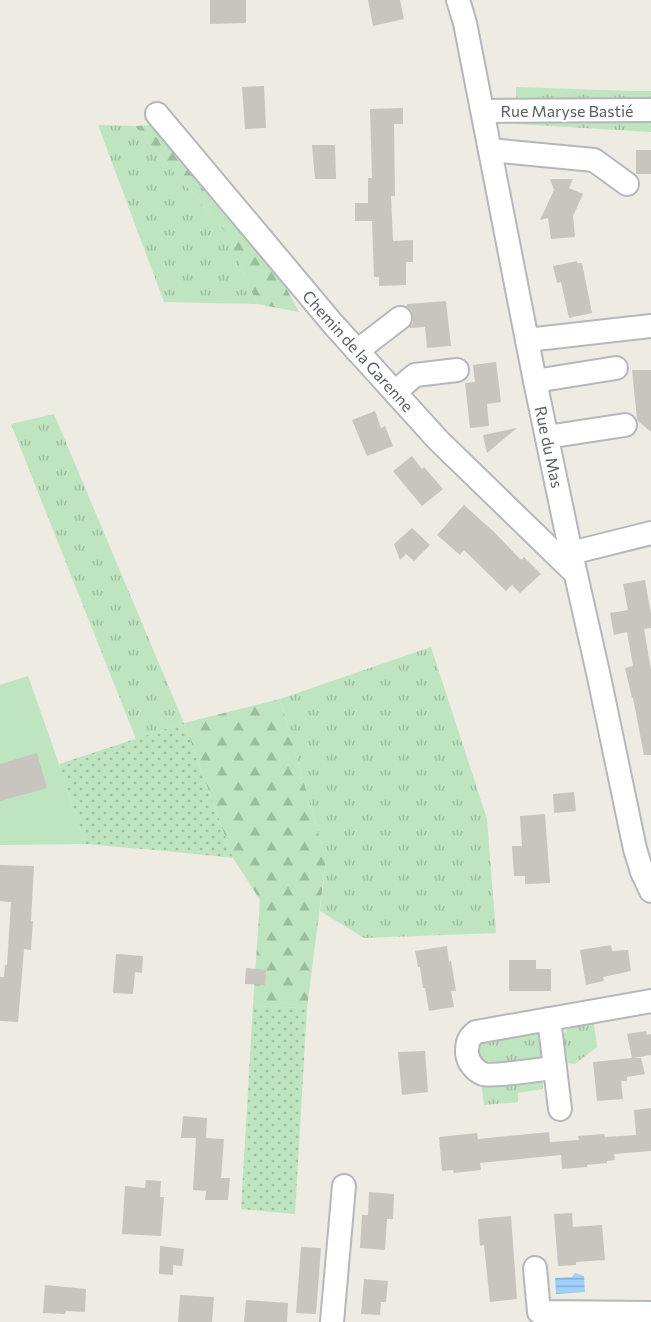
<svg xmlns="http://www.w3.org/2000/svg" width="651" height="1322" viewBox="0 0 651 1322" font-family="Commissioner,sans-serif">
  <defs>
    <pattern id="grass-tufts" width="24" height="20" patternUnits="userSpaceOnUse" patternTransform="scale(1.5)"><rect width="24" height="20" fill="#bee4c0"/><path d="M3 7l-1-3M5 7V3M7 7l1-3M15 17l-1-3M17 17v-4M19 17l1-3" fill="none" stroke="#9dbc9f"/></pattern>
    <pattern id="forest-firs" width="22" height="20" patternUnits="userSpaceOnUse" patternTransform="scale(1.5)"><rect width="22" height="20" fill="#bee4c0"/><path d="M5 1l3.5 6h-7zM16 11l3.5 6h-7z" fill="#9dbc9f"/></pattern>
    <pattern id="garden-dots" width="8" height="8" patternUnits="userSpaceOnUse" patternTransform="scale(1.5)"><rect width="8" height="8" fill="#bee4c0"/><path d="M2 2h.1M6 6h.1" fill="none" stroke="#9dbc9f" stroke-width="1.8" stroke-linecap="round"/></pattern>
    <pattern id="water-rules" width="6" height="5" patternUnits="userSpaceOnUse" patternTransform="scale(1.5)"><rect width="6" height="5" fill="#a1d0fd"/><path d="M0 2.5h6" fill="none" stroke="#86acd0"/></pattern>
  </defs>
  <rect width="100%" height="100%" fill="#edebe2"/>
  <!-- grass -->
  <g fill="url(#grass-tufts)">
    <polygon points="516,87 631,91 651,91 651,132 516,124"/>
    <polygon points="98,125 135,126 227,234 257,304 164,302"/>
    <polygon points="54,414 184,723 136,739 11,424"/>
    <polygon points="431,647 487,819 496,933 364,938 320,911 326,860 280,699"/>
    <polygon points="594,1024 597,1047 575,1064 566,1063 562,1035 570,1027"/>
    <polygon points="536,1032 547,1042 546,1060 484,1066 476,1049 483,1042"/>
    <polygon points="542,1075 543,1089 518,1093 518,1102 484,1105 481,1082"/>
  </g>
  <!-- forest -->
  <g fill="url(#forest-firs)">
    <polygon points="153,125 278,273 299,312 257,304 227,234 135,126"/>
    <polygon points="280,699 326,860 307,1008 253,1006 260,900 233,858 184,723"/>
  </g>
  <!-- garden -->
  <g fill="url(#garden-dots)">
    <polygon points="184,723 233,858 166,851 85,844 59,764"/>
    <polygon points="253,1006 307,1008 295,1214 241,1209"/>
  </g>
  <!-- pitch -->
  <polygon fill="#bee4c0" points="28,676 59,764 85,844 0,845 0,685"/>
  <!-- water -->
  <polygon fill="url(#water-rules)" points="575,1273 584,1276 585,1292 556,1294 555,1278 572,1277"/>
  <!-- building -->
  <g fill="#c8c5bf">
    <polygon points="210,0 246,0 246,23 210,24"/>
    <polygon points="368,0 400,0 404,19 373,26"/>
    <polygon points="264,86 266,128 245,129 242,87"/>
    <polygon points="403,108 403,124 394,124 395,196 391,196 393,241 413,240 413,262 406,262 406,285 379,286 379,277 374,277 372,221 355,221 355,203 368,203 368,178 372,178 370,109"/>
    <polygon points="312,145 335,145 336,179 315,179"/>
    <rect x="636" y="150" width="15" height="24"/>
    <polygon points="550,179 573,179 569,188 583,194 573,216 575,237 551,239 548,218 540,220 554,190"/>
    <polygon points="577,261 577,263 582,263 592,313 569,318 561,282 557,283 553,266"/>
    <polygon points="446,301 451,346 427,348 425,327 409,328 413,323 413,317 411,310 407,307 407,304"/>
    <polygon points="496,362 501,402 487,404 489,426 470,428 465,383 475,382 473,365"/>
    <polygon points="632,370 651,370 651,432 638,421 637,419"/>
    <polygon points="375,411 381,428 385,426 393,446 367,456 352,420"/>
    <polygon points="517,428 487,453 483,435"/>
    <polygon points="412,456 422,469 424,467 443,489 422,506 393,471"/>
    <polygon points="464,505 494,532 521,560 524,557 541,574 520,593 512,585 506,591 464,550 460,555 437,535"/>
    <polygon points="412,528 430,545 414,561 406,554 400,560 394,544"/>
    <polygon points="645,580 651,614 651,628 644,629 651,670 651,755 644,755 633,698 632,698 625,668 633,666 627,632 614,635 610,613 628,610 623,584"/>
    <polygon points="37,753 47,788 0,801 0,764"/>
    <polygon points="574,792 576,811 554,813 553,794"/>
    <polygon points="545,814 550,883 525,884 525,876 514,876 512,846 522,846 520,816"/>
    <polygon points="0,865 34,866 31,921 33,921 31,950 24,949 18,1022 0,1021 0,977 4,977 5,965 7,965 11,902 0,901"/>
    <polygon points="611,945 612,951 628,950 631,971 603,977 604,981 586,985 580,950"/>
    <polygon points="447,946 449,962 451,961 456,991 451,991 454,1007 429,1011 425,988 423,988 420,967 418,967 415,951"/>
    <polygon points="116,954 143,956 142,973 135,972 133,994 113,993"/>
    <polygon points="509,960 536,960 536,969 551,969 551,991 509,991"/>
    <polygon points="246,968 266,970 265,985 245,984"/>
    <polygon points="646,1031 647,1035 651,1034 651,1055 633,1058 641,1058 645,1074 627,1077 627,1081 621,1081 623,1099 597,1101 593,1062 632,1058 627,1034"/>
    <polygon points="425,1051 428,1092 402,1095 398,1052"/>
    <polygon points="651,1108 651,1151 614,1154 615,1160 607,1161 607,1163 587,1165 587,1167 562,1169 561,1155 480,1163 481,1170 454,1173 453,1170 442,1171 439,1137 477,1133 478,1139 549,1132 550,1142 579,1140 578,1136 604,1134 605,1137 636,1135 634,1110"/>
    <polygon points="183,1116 207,1118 206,1138 224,1139 221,1178 230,1178 228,1200 205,1200 206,1191 193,1190 196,1138 181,1138"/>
    <polygon points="146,1180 161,1181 160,1197 164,1197 161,1236 122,1234 125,1186 145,1188"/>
    <polygon points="369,1192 394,1194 393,1219 387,1219 385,1250 360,1248 362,1215 368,1215"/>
    <polygon points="572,1213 573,1227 602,1225 605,1260 576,1262 576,1265 558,1266 554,1214"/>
    <polygon points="511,1216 517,1299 490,1302 484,1245 480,1246 478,1219"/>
    <polygon points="160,1246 184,1249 182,1266 173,1265 173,1275 159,1274"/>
    <polygon points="301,1247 321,1248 316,1314 296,1313"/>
    <polygon points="364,1279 388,1281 386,1302 381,1302 380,1315 361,1314"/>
    <polygon points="45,1285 86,1289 85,1312 66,1311 65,1314 43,1313"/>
    <polygon points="180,1295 214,1297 212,1322 178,1322"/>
    <polygon points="246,1300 288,1303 287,1322 244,1322"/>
  </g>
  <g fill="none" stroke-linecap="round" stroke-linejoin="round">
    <defs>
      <g id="minor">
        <polyline points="458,0 465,23 535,381 571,553 599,677 635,849 642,872 651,891"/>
        <polyline points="483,111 651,110"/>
        <polyline points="157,114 333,324 438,440 575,573"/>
        <polyline points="490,150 594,160 627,184"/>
        <polyline points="527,340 651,326"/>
        <polyline points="357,351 400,318"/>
        <polyline points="535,381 616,368"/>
        <polyline points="395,392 415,375 457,370"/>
        <polyline points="547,437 625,425"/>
        <polyline points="571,553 651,533"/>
        <polyline points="549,1019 560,1109"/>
        <path d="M555,1068C542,1069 492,1077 483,1074C474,1070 468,1062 467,1053C467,1043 468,1038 476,1032L651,1001"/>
        <polyline points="535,1268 539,1312 651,1313"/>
        <polyline points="332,1322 344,1186"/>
      </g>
    </defs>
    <!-- minor casing -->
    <use href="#minor" stroke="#b4b7bc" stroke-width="26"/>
    <!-- minor -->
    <use href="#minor" stroke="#fff" stroke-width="22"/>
  </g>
  <g text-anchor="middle" stroke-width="4.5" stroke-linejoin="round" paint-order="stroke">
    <!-- street labels -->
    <g font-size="16" fill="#5a5d62" stroke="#fff">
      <text x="567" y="117">Rue Maryse Bastié</text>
      <text transform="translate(358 351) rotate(48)" y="6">Chemin de la Garenne</text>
      <text transform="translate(549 447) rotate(78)" y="6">Rue du Mas</text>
    </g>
  </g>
</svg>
